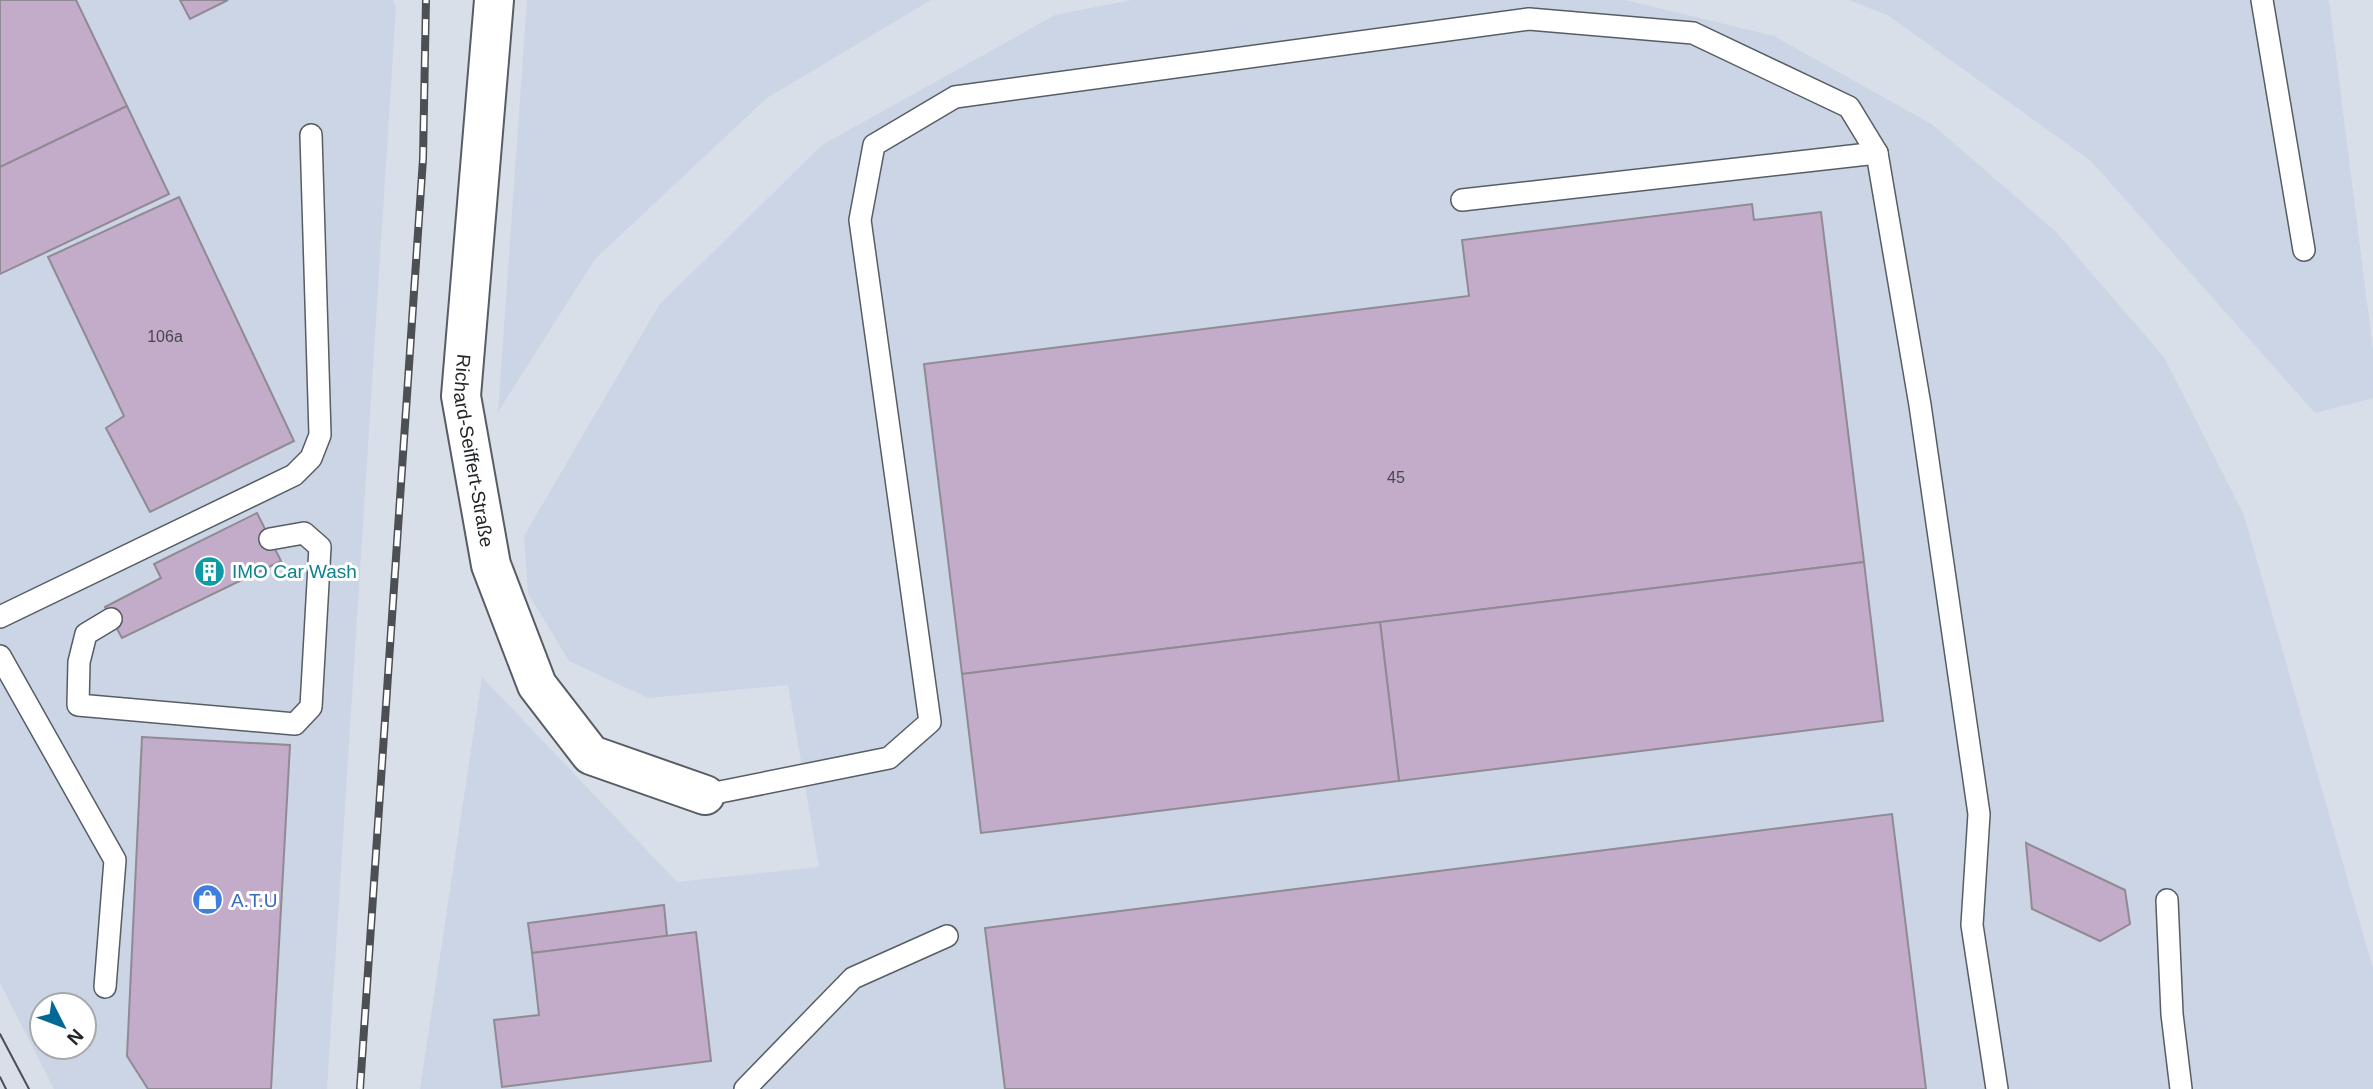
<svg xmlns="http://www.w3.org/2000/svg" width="2373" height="1089" viewBox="0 0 2373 1089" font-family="Arial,sans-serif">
  <rect width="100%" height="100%" fill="#d9dfe9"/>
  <!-- built -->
  <g fill="#cbd5e5" fill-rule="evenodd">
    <path d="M0,0H393L396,7L327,1089H54L0,983ZM42,1005H84V1047H42Z"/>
    <polygon points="527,0 931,0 767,98 595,259 498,412"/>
    <polygon points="1132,0 1625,0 1774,36 1933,125 2055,231 2164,357 2244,515 2373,969 2373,1089 420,1089 482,677 677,882 819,867 788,685 648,698 569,661 528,593 524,536 659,305 822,145 1055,15"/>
    <polygon points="1849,0 2329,0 2373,350 2373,398 2315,413 2091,161 1889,16"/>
  </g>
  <!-- building -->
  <g fill="#c3abca" stroke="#908a92" stroke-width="2">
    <polygon points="0,0 76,0 127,106 0,167"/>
    <polygon points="180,0 228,0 190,19"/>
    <polygon points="127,106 169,194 0,274 0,167"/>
    <polygon points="179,197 294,441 150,512 106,428 124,416 48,257"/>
    <polygon points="1752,204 1754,220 1821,212 1864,562 962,674 924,364 1469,296 1462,240"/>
    <polygon points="257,513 281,561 122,638 105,607 161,578 154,564"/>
    <polygon points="1864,562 1883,721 1399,781 1380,622"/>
    <polygon points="1380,622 1399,781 981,833 962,674"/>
    <polygon points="142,737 290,745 271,1089 148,1089 127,1056"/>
    <polygon points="1892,814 1926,1089 1005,1089 985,928"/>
    <polygon points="2026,843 2125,890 2130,924 2100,941 2032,909"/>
    <polygon points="664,905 667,936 532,953 528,923"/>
    <polygon points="696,932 711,1061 502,1087 494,1020 539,1015 532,953"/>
  </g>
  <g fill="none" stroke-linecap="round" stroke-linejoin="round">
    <defs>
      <g id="lane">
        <polyline points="2262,0 2304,250"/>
        <polyline points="1462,200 1877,153"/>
        <polyline points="0,617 294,475 311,458 320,435 311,135"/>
        <polyline points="111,619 86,634 79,662 78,705 295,724 311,707 320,547 304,533 270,539"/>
        <polyline points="0,656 115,860 105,987"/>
        <polyline points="705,795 889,758 930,722 860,220 874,145 955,97 1529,19 1693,33 1849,107 1877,153 1920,405 1979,814 1972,925 1997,1089"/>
        <polyline points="2167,900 2172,1014 2181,1089"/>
        <polyline points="745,1089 853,978 947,936"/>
      </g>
      <g id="street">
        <path id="s1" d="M494,0L461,396L491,565L537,685L591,755L705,795"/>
      </g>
    </defs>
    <!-- lane casing -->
    <use href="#lane" stroke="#575d65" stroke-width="24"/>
    <!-- street casing -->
    <use href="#street" stroke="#575d65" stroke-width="42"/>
    <!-- lane -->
    <use href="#lane" stroke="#fff" stroke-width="21"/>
    <!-- street -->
    <use href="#street" stroke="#fff" stroke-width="38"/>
    <!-- tram -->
    <g stroke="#4c5054" stroke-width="2">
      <polyline points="0,1034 29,1089"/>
      <polyline points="0,1077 6,1089"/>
    </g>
    <defs>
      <polyline id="rail" points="360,1089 423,159 426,0"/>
    </defs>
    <!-- rail casing -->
    <use href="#rail" stroke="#4c5054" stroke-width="8"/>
    <!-- rail -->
    <use href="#rail" stroke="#fff" stroke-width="5" stroke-dasharray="16" stroke-linecap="butt"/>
  </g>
  <!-- icons -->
  <defs>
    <symbol id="building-disc" viewBox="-11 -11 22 22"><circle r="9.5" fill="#0f9aa8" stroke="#fff"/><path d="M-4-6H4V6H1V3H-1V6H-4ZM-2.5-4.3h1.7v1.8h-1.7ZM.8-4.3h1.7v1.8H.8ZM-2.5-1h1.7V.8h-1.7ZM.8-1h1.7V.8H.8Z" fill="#fff"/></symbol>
    <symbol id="shop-disc" viewBox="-11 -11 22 22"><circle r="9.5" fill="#3f7fe0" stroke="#fff"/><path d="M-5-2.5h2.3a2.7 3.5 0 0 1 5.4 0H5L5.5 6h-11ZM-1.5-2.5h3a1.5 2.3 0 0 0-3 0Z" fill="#fff"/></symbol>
  </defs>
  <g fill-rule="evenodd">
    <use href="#building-disc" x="192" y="554" width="35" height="35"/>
    <use href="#shop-disc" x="190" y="882" width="35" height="35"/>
  </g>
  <g text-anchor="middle" stroke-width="6" stroke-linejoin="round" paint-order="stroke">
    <!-- number labels -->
    <g font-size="16" fill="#4a4650">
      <text x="165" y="342">106a</text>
      <text x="1396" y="483">45</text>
    </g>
    <!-- street labels -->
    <g font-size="19" fill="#222528" stroke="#fff">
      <text dy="7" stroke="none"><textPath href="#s1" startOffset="453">Richard-Seiffert-Straße</textPath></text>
    </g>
    <!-- culture labels -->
    <g font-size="19" fill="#0d838f" stroke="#fff" text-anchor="start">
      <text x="232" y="578">IMO Car Wash</text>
    </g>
    <!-- shop labels -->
    <g font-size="19" fill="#366cbe" stroke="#fff" text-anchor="start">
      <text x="231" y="907">A.T.U</text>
    </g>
  </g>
  <!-- north arrow -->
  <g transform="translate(63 1026) rotate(132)"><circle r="33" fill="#ffffff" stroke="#a7a8a9" stroke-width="2"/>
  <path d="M0-5L12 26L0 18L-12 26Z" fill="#026997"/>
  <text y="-10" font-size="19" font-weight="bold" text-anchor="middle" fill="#222528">N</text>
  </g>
</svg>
